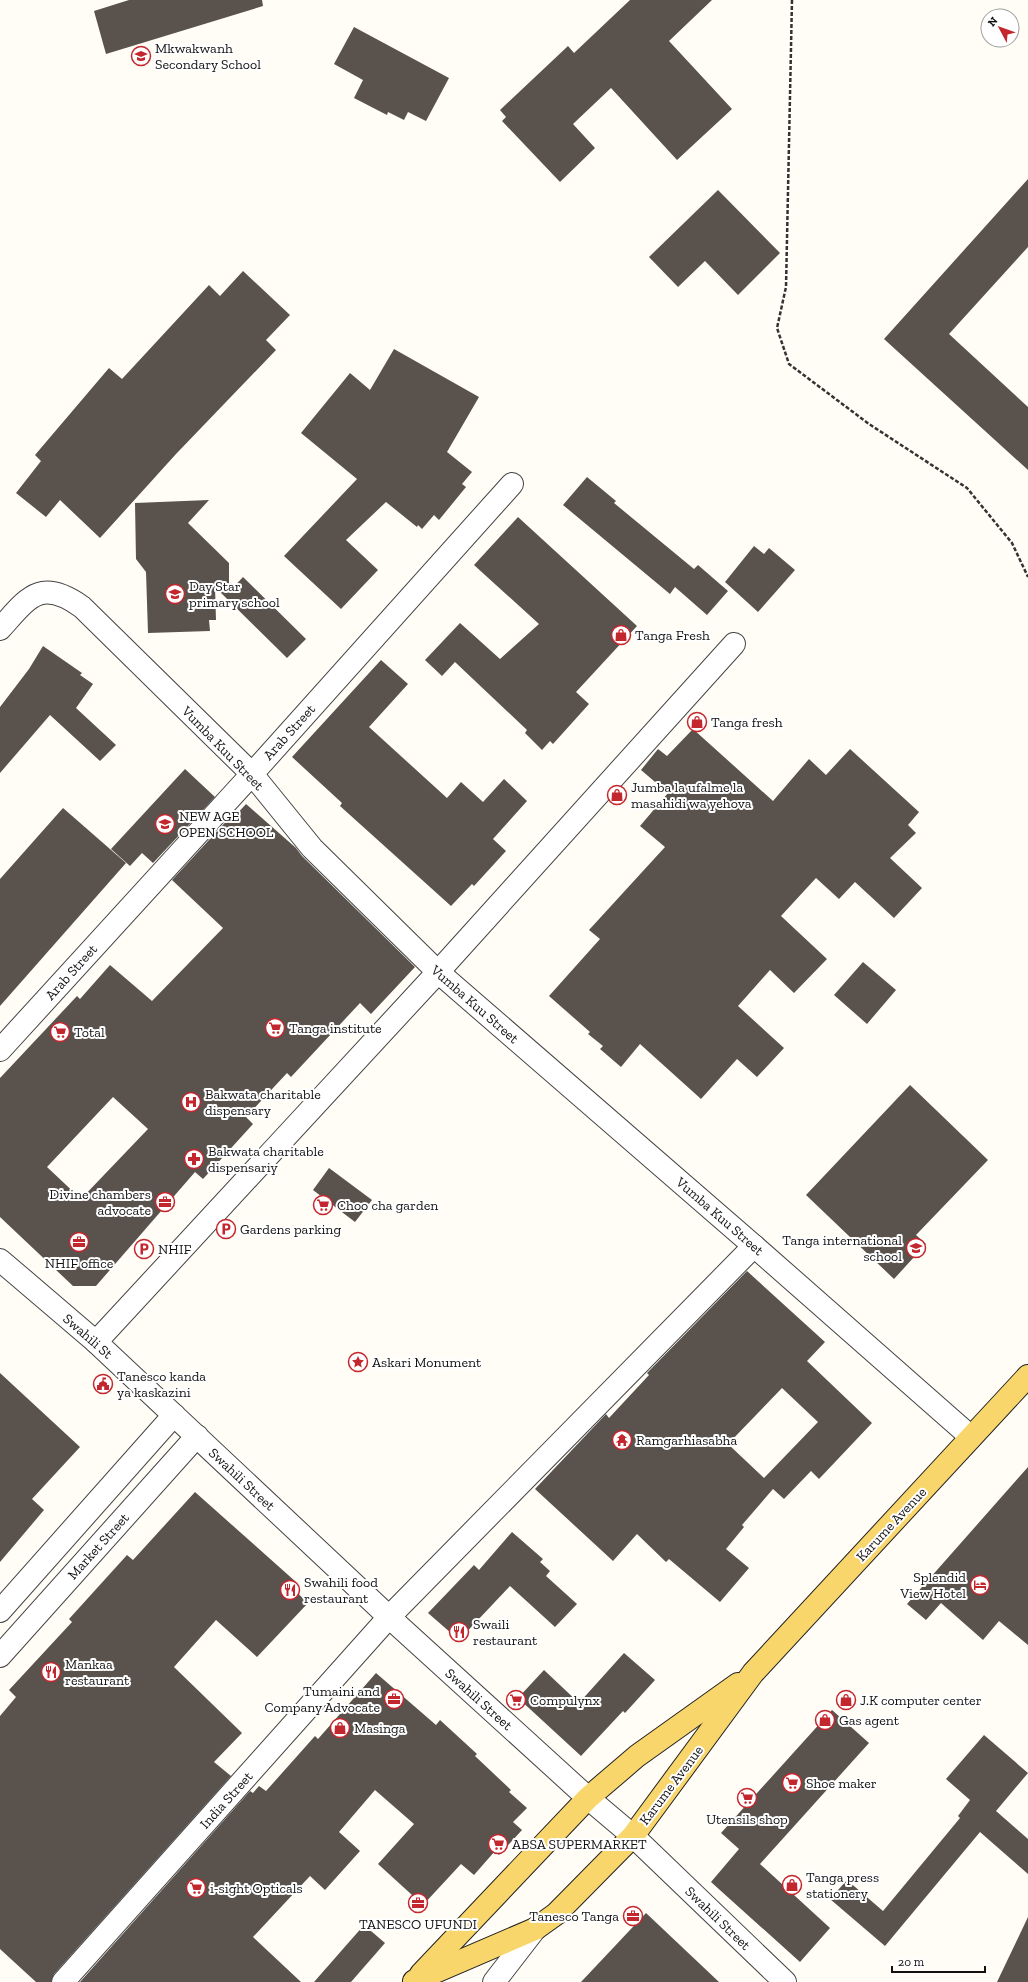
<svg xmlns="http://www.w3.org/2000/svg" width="1028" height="1982" viewBox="0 0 1028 1982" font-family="'Zilla Slab',serif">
  <rect width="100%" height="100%" fill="#fffdf5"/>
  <!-- building -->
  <g fill="#5a524d" fill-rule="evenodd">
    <polygon points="129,0 262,0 263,6 106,54 94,11"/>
    <polygon points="630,0 712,0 669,41 732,109 677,160 611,88 573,124 595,148 560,182 502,121 506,117 500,110 568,46 574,53"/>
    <polygon points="354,27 449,78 426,121 408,112 404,120 388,112 387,115 354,98 363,80 334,64"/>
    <polygon points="1028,179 1028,247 949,334 1028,407 1028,470 884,339"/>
    <polygon points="718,190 780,253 738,295 705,261 678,287 649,257"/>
    <polygon points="243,271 290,315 266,340 276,350 176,454 100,538 60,500 46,517 16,493 41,461 35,455 109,368 122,379 209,285 220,296"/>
    <polygon points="394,349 479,397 447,452 472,472 462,484 466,487 439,520 434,515 422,529 418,525 417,527 386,502 346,540 378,570 341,609 284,556 357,479 301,433 350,373 370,390"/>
    <polygon points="587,477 616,501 614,503 694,569 698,565 728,591 707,615 675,587 670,594 563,505"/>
    <polygon points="209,500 188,523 229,563 229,592 243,577 306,639 287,658 215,587 216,620 209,620 210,631 148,633 146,572 136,559 135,503"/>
    <polygon points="518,517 637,626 576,692 589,704 553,744 550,741 542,750 525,733 527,730 455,662 442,676 425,660 460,623 500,659 539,624 474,565"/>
    <polygon points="754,546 764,554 769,548 795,570 758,612 725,582"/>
    <polygon points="43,646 82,673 80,675 93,684 76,708 116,745 100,761 50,715 0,773 0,707 29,669"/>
    <polygon points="381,660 408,684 369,727 447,798 461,782 483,802 504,779 527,801 493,839 506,851 474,886 472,884 451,906 340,806 342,803 292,757"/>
    <polygon points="693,729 773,801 809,759 826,775 850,749 919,812 908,825 916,833 890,858 922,888 894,918 855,882 839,899 816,878 781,916 827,959 794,993 770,970 738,1006 784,1048 757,1077 737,1059 701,1099 640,1044 621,1067 600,1049 603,1046 588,1034 590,1032 549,996 600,939 589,930 665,847 640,826 668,793 641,770 658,749 667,756"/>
    <polygon points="185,769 215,797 153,863 142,853 130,866 111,849"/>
    <path d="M246,804L296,848L302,856L415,967L371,1014L360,1003L291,1077L287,1073L246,1117L253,1124L203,1179L195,1172L96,1286H73L0,1217V1078L77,996L80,999L110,965L152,1001L223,928L172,880L233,814L235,816ZM113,1097L148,1129L81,1199L47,1167Z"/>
    <polygon points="63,808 126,863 0,1006 0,879"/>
    <polygon points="863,962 896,990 867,1024 834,995"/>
    <polygon points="910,1085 988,1160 916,1235 926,1244 894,1279 806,1195"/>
    <polygon points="329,1168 372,1200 355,1222 313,1190"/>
    <path d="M747,1271L825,1342L807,1361L872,1423L819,1479L811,1471L784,1499L773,1489L742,1525L744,1527L726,1549L749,1568L720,1602L669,1559L666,1562L637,1534L613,1561L535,1489L606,1414L609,1418L649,1375L647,1373ZM782,1388L818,1422L764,1478L728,1444Z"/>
    <polygon points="0,1373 80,1447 32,1499 44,1510 0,1562"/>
    <polygon points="1028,1467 1028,1645 999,1621 983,1640 941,1603 926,1620 907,1604"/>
    <polygon points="195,1492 296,1582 292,1588 308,1603 257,1657 216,1620 174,1667 242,1733 214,1762 231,1776 54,1974 51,1982 36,1982 0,1949 0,1716 16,1697 9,1690 72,1622 69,1619 127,1555 133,1560"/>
    <polygon points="512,1532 543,1559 540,1562 550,1571 546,1576 577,1604 555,1627 510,1586 459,1640 428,1613 474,1565 479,1570"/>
    <polygon points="624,1653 655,1680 625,1713 623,1711 581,1756 518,1698 544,1670 579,1703"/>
    <polygon points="376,1673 436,1725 440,1720 477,1754 475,1756 511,1790 509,1792 527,1808 513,1822 522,1830 499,1855 495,1851 474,1875 461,1864 423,1905 378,1864 414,1824 375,1790 339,1832 360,1851 325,1890 310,1876 253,1937 301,1982 80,1982 250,1791 253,1793 259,1786 266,1791 315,1736 318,1739"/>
    <polygon points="832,1710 869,1743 760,1864 830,1928 800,1962 711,1882 739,1849 721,1833"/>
    <polygon points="984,1735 1028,1773 996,1811 1028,1839 1028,1874 980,1832 885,1946 830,1899 847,1880 883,1911 960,1818 958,1816 970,1800 946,1779"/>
    <polygon points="646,1913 719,1982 581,1982"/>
    <polygon points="1028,1917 1028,1982 997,1982"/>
    <polygon points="364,1925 385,1943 351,1982 314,1982"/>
  </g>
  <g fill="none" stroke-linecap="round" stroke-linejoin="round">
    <defs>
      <g id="minor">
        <path d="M0,629C28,598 40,577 82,607L252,774L312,848L438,972L754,1246L971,1437"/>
        <polyline points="0,1050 252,774 512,484"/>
        <polyline points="0,1260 96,1342 389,1617 588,1798 633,1836 785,1982"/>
        <polyline points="96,1342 438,972 734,644"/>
        <polyline points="0,1611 174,1415"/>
        <polyline points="0,1656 197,1436"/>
        <polyline points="63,1982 389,1617 754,1246"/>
        <polyline points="494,1982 535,1929"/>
      </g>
      <g id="major">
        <polyline points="421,1974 588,1798 637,1756 738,1684"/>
        <polyline points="414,1981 535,1929 556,1914 633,1836 753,1673 1028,1376"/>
      </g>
    </defs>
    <!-- minor casing -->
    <use href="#minor" stroke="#444" stroke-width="24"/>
    <!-- major casing -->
    <use href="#major" stroke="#222" stroke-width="24"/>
    <!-- path -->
    <polyline stroke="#333" stroke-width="2.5" stroke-dasharray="4 2" stroke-linecap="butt" points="792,0 786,287 777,328 789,364 869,424 967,488 1012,543 1028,577"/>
    <!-- minor -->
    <use href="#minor" stroke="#fff" stroke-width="22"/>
    <!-- major -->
    <use href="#major" stroke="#f9d66b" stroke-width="22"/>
  </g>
  <!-- icons -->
  <defs>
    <symbol id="school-ring" viewBox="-11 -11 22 22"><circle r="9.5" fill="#fff" stroke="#c4262e" stroke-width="1.5"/><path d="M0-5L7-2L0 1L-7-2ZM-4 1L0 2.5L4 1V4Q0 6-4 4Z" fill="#c4262e"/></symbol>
    <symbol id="shop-ring" viewBox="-11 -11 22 22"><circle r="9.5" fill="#fff" stroke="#c4262e" stroke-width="1.5"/><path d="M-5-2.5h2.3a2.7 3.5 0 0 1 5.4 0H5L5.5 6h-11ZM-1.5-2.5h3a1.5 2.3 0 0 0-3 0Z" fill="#c4262e"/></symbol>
    <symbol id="supermarket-ring" viewBox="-11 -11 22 22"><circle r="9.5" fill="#fff" stroke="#c4262e" stroke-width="1.5"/><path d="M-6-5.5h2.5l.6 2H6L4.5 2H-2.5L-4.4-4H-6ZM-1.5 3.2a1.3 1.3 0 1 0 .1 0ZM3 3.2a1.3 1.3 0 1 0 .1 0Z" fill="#c4262e"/></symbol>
    <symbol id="hospital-ring" viewBox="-11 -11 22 22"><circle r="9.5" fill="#fff" stroke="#c4262e" stroke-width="1.5"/><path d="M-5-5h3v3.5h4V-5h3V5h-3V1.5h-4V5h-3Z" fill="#c4262e"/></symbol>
    <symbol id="pharmacy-ring" viewBox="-11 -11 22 22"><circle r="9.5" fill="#fff" stroke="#c4262e" stroke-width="1.5"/><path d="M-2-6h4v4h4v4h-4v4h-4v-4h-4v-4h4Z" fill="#c4262e"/></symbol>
    <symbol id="office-ring" viewBox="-11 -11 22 22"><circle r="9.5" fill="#fff" stroke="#c4262e" stroke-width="1.5"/><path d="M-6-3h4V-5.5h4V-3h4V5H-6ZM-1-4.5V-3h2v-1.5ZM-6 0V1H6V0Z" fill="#c4262e"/></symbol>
    <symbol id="parking-ring" viewBox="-11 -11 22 22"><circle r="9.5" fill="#fff" stroke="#c4262e" stroke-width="1.5"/><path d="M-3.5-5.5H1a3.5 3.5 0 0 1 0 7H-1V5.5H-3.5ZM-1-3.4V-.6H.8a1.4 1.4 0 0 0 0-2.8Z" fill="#c4262e"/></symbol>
    <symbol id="sight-ring" viewBox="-11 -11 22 22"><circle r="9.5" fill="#fff" stroke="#c4262e" stroke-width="1.5"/><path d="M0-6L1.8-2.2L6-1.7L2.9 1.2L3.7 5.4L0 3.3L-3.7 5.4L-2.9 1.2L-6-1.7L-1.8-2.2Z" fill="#c4262e"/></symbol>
    <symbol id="civic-ring" viewBox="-11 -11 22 22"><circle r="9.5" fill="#fff" stroke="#c4262e" stroke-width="1.5"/><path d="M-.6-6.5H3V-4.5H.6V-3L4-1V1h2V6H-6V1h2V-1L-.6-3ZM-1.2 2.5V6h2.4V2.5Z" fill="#c4262e"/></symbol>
    <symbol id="temple-ring" viewBox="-11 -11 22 22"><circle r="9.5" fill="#fff" stroke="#c4262e" stroke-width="1.5"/><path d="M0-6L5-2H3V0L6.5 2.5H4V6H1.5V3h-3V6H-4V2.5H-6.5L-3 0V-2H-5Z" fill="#c4262e"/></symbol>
    <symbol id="hotel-ring" viewBox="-11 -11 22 22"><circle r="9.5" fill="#fff" stroke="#c4262e" stroke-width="1.5"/><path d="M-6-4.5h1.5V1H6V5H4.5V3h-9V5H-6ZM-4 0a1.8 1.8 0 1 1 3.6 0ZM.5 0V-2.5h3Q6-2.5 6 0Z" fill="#c4262e"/></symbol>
    <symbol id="restaurant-ring" viewBox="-11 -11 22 22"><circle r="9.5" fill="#fff" stroke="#c4262e" stroke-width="1.5"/><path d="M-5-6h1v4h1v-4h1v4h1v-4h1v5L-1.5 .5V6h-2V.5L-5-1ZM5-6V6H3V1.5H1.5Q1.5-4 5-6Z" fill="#c4262e"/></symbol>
  </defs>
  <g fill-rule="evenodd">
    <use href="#school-ring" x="130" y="45" width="22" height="22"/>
    <use href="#school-ring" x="164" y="583" width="22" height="22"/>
    <use href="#shop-ring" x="610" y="624" width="22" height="22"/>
    <use href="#shop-ring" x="686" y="711" width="22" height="22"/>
    <use href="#shop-ring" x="606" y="784" width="22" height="22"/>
    <use href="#school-ring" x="154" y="813" width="22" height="22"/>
    <use href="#supermarket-ring" x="264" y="1017" width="22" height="22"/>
    <use href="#supermarket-ring" x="49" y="1021" width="22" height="22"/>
    <use href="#hospital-ring" x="180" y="1091" width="22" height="22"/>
    <use href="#pharmacy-ring" x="183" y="1148" width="22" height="22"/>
    <use href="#office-ring" x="154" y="1191" width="22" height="22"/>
    <use href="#supermarket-ring" x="312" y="1194" width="22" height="22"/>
    <use href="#parking-ring" x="215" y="1218" width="22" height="22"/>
    <use href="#office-ring" x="68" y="1231" width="22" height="22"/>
    <use href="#school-ring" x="905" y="1237" width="22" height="22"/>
    <use href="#parking-ring" x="133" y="1238" width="22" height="22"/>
    <use href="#sight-ring" x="347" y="1351" width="22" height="22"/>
    <use href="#civic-ring" x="92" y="1373" width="22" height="22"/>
    <use href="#temple-ring" x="611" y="1429" width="22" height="22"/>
    <use href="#hotel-ring" x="969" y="1574" width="22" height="22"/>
    <use href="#restaurant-ring" x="279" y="1579" width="22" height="22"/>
    <use href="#restaurant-ring" x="448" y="1621" width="22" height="22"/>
    <use href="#restaurant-ring" x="40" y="1661" width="22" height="22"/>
    <use href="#office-ring" x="383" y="1688" width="22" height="22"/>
    <use href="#supermarket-ring" x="505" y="1689" width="22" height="22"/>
    <use href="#shop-ring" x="835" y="1689" width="22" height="22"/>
    <use href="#shop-ring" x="814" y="1709" width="22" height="22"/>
    <use href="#shop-ring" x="329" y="1717" width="22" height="22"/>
    <use href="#supermarket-ring" x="781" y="1772" width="22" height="22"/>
    <use href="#supermarket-ring" x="736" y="1787" width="22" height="22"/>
    <use href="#supermarket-ring" x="487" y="1833" width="22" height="22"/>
    <use href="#shop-ring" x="781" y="1874" width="22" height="22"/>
    <use href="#supermarket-ring" x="185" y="1877" width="22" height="22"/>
    <use href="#office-ring" x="407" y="1892" width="22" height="22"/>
    <use href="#office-ring" x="622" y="1905" width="22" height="22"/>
  </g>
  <g text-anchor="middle" stroke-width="4" stroke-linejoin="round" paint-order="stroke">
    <!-- poi labels -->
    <g font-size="14" fill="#111" stroke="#fff" text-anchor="start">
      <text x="155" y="53">Mkwakwanh<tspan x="155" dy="16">Secondary School</tspan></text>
      <text x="189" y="591">Day Star<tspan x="189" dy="16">primary school</tspan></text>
      <text x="635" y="640">Tanga Fresh</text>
      <text x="711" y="727">Tanga fresh</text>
      <text x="631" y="792">Jumba la ufalme la<tspan x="631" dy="16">masahidi wa yehova</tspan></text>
      <text x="179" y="821">NEW AGE<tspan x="179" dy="16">OPEN SCHOOL</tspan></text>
      <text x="289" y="1033">Tanga institute</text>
      <text x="74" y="1037">Total</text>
      <text x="205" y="1099">Bakwata charitable<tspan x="205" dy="16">dispensary</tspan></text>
      <text x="208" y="1156">Bakwata charitable<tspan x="208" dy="16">dispensariy</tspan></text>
      <text x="151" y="1199" text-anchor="end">Divine chambers<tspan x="151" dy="16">advocate</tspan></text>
      <text x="337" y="1210">Choo cha garden</text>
      <text x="240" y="1234">Gardens parking</text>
      <text x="902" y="1245" text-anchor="end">Tanga international<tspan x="902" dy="16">school</tspan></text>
      <text x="158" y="1254">NHIF</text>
      <text x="79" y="1268" text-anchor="middle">NHIF office</text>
      <text x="372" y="1367">Askari Monument</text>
      <text x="117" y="1381">Tanesco kanda<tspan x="117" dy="16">ya kaskazini</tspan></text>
      <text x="636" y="1445">Ramgarhiasabha</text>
      <text x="966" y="1582" text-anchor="end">Splendid<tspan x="966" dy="16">View Hotel</tspan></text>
      <text x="304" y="1587">Swahili food<tspan x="304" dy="16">restaurant</tspan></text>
      <text x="473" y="1629">Swaili<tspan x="473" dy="16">restaurant</tspan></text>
      <text x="65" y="1669">Mankaa<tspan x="65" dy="16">restaurant</tspan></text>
      <text x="380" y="1696" text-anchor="end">Tumaini and<tspan x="380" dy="16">Company Advocate</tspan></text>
      <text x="530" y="1705">Compulynx</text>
      <text x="860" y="1705">J.K computer center</text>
      <text x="839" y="1725">Gas agent</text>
      <text x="354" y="1733">Masinga</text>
      <text x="806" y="1788">Shoe maker</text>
      <text x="747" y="1824" text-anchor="middle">Utensils shop</text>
      <text x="512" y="1849">ABSA SUPERMARKET</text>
      <text x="806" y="1882">Tanga press<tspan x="806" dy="16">stationery</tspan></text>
      <text x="210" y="1893">i-sight Opticals</text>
      <text x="619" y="1921" text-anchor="end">Tanesco Tanga</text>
      <text x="418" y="1929" text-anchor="middle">TANESCO UFUNDI</text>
    </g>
    <!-- street labels -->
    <g font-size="14" fill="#111" stroke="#fff">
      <text transform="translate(289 732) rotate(-48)" y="5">Arab Street</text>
      <text transform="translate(223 748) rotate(46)" y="5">Vumba Kuu Street</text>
      <text transform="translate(71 972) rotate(-48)" y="5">Arab Street</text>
      <text transform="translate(475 1004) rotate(41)" y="5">Vumba Kuu Street</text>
      <text transform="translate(720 1216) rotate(41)" y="5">Vumba Kuu Street</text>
      <text transform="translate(88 1336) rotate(41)" y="5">Swahili St</text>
      <text transform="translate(242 1479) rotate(43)" y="5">Swahili Street</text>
      <text transform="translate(891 1524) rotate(-47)" y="5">Karume Avenue</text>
      <text transform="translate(98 1546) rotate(-48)" y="5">Market Street</text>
      <text transform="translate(479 1699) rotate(42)" y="5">Swahili Street</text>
      <text transform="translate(671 1785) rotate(-53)" y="5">Karume Avenue</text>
      <text transform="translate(226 1800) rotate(-48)" y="5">India Street</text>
      <text transform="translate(718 1918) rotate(44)" y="5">Swahili Street</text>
    </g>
  </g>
  <!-- north arrow -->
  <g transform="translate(1000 28) rotate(311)"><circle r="19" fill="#ffffff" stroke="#a0a0a0"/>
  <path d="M0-3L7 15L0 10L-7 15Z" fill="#c4262e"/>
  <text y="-6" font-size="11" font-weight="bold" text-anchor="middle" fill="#111111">N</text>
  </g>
  <!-- scale -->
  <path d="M892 1966v6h93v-6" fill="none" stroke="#111111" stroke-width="2"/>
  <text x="898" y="1966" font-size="12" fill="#111111" stroke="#ffffff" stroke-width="3" paint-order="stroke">20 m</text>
</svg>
